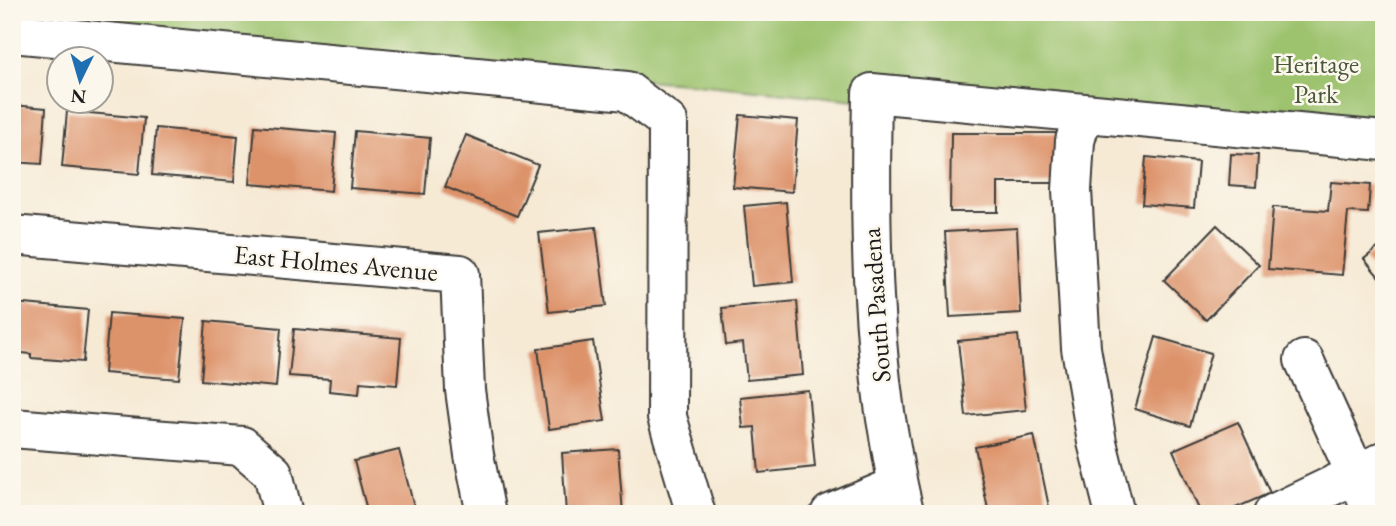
<svg xmlns="http://www.w3.org/2000/svg" width="1396" height="526" viewBox="0 0 1396 526" font-family="'EB Garamond',serif">
  <rect width="100%" height="100%" fill="#fbf7ec"/>
  <filter id="ink" filterUnits="userSpaceOnUse"><feTurbulence type="fractalNoise" baseFrequency=".0143" numOctaves="2"/><feDisplacementMap in="SourceGraphic" scale="14" xChannelSelector="R" yChannelSelector="G"/><feConvolveMatrix kernelMatrix="1 2 1 2 8 2 1 2 1" color-interpolation-filters="sRGB"/></filter>
  <filter id="wash" filterUnits="userSpaceOnUse"><feTurbulence type="fractalNoise" baseFrequency=".00686" numOctaves="4" result="noise"/><feDisplacementMap in="SourceGraphic" scale="28" xChannelSelector="R" yChannelSelector="G"/><feGaussianBlur stdDeviation="1.57" result="paint"/><feColorMatrix in="noise" values="0 0 0 0 0 0 0 0 0 0 0 0 0 0 0 0 0 1.4 0 .05"/><feComposite in="paint" operator="in"/></filter>
  <g filter="url(#wash)">
    <rect width="100%" height="100%" fill="#f6ead5"/>
    <!-- green -->
    <polygon fill="#9dc36e" stroke="#5c7045" stroke-width="2" points="12,12 1384,12 1384,153 686,83 12,37"/>
    <g id="blocks">
      <!-- building -->
      <g fill="#dd936b">
        <polygon points="12,105 46,108 42,164 12,162"/>
        <polygon points="67,111 144,118 139,174 62,167"/>
        <polygon points="740,115 798,120 792,192 733,187"/>
        <polygon points="255,126 336,133 331,191 250,184"/>
        <polygon points="156,128 238,136 234,182 152,175"/>
        <polygon points="355,131 430,138 425,194 350,188"/>
        <polygon points="951,133 1057,133 1056,183 998,183 998,212 950,212"/>
        <polygon points="466,135 538,165 517,216 445,187"/>
        <polygon points="1231,154 1258,155 1256,187 1229,185"/>
        <polygon points="1146,157 1198,162 1194,208 1142,204"/>
        <polygon points="1331,182 1370,185 1368,213 1348,212 1342,275 1268,269 1273,207 1328,211"/>
        <polygon points="786,202 793,282 752,286 744,206"/>
        <polygon points="1217,225 1259,265 1206,320 1164,280"/>
        <polygon points="596,227 606,306 549,312 539,233"/>
        <polygon points="1017,228 1021,313 950,317 945,232"/>
        <polygon points="1384,243 1384,283 1364,259"/>
        <polygon points="797,301 803,375 747,380 743,343 726,345 722,308"/>
        <polygon points="14,303 88,310 83,362 31,358 31,354 12,352"/>
        <polygon points="109,313 185,319 179,379 104,373"/>
        <polygon points="206,321 281,328 276,387 201,380"/>
        <polygon points="294,329 401,338 397,385 360,382 359,394 329,391 330,379 289,376"/>
        <polygon points="1018,335 1026,410 966,416 958,341"/>
        <polygon points="1156,337 1211,353 1190,426 1135,409"/>
        <polygon points="593,341 605,421 549,429 538,349"/>
        <polygon points="808,390 815,467 759,473 755,427 743,428 740,397"/>
        <polygon points="1238,422 1270,493 1222,514 1201,514 1173,450"/>
        <polygon points="1034,435 1049,507 1015,514 989,514 975,447"/>
        <polygon points="618,449 623,514 566,514 562,453"/>
        <polygon points="399,450 416,514 368,514 354,461"/>
      </g>
    </g>
  </g>
  <g filter="url(#ink)">
    <use href="#blocks" fill-opacity="0" stroke="#3d3b38" stroke-width="2"/>
    <g fill="none" stroke-linecap="round" stroke-linejoin="round">
      <defs>
        <g id="minor">
          <polyline points="12,33 627,91 668,122 667,417 696,514"/>
          <polyline points="1083,113 1075,141 1072,190 1081,348 1097,442 1115,514"/>
          <polyline points="12,235 460,274 465,390 474,455 486,514"/>
          <polyline points="1304,360 1374,514"/>
          <polyline points="12,428 242,446 273,473 283,514"/>
          <polyline points="830,514 897,486"/>
          <path d="M905,514C896,483 892,451 886,419C870,311 870,203 872,93L1384,141"/>
          <polyline points="1273,514 1384,461"/>
        </g>
      </defs>
      <!-- minor casing -->
      <use href="#minor" stroke="#3d3b38" stroke-width="42"/>
      <!-- minor -->
      <use href="#minor" stroke="#fff" stroke-width="38"/>
    </g>
  </g>
  <g text-anchor="middle" stroke-width="5" stroke-linejoin="round" paint-order="stroke">
    <!-- park labels -->
    <g font-size="26" fill="#495639" stroke="#fbf7ec">
      <text x="1316" y="73">Heritage<tspan x="1316" dy="30">Park</tspan></text>
    </g>
    <!-- street labels -->
    <g font-size="26" fill="#1c1c1c" stroke="#fbf7ec">
      <text transform="translate(336 263) rotate(5)" y="9">East Holmes Avenue</text>
      <text transform="translate(876 305) rotate(-94)" y="9">South Pasadena</text>
    </g>
  </g>
  <!-- margin -->
  <rect width="1396" height="526" fill="none" stroke="#fbf7ec" stroke-width="42"/>
  <!-- north arrow -->
  <g transform="translate(80 80) rotate(185)"><circle r="33" fill="#fbf7ec" stroke="#a29f99" stroke-width="2"/>
  <path d="M0-5L12 26L0 18L-12 26Z" fill="#1f6fb2"/>
  <text y="-10" font-size="19" font-weight="bold" text-anchor="middle" fill="#1c1c1c">N</text>
  </g>
</svg>
